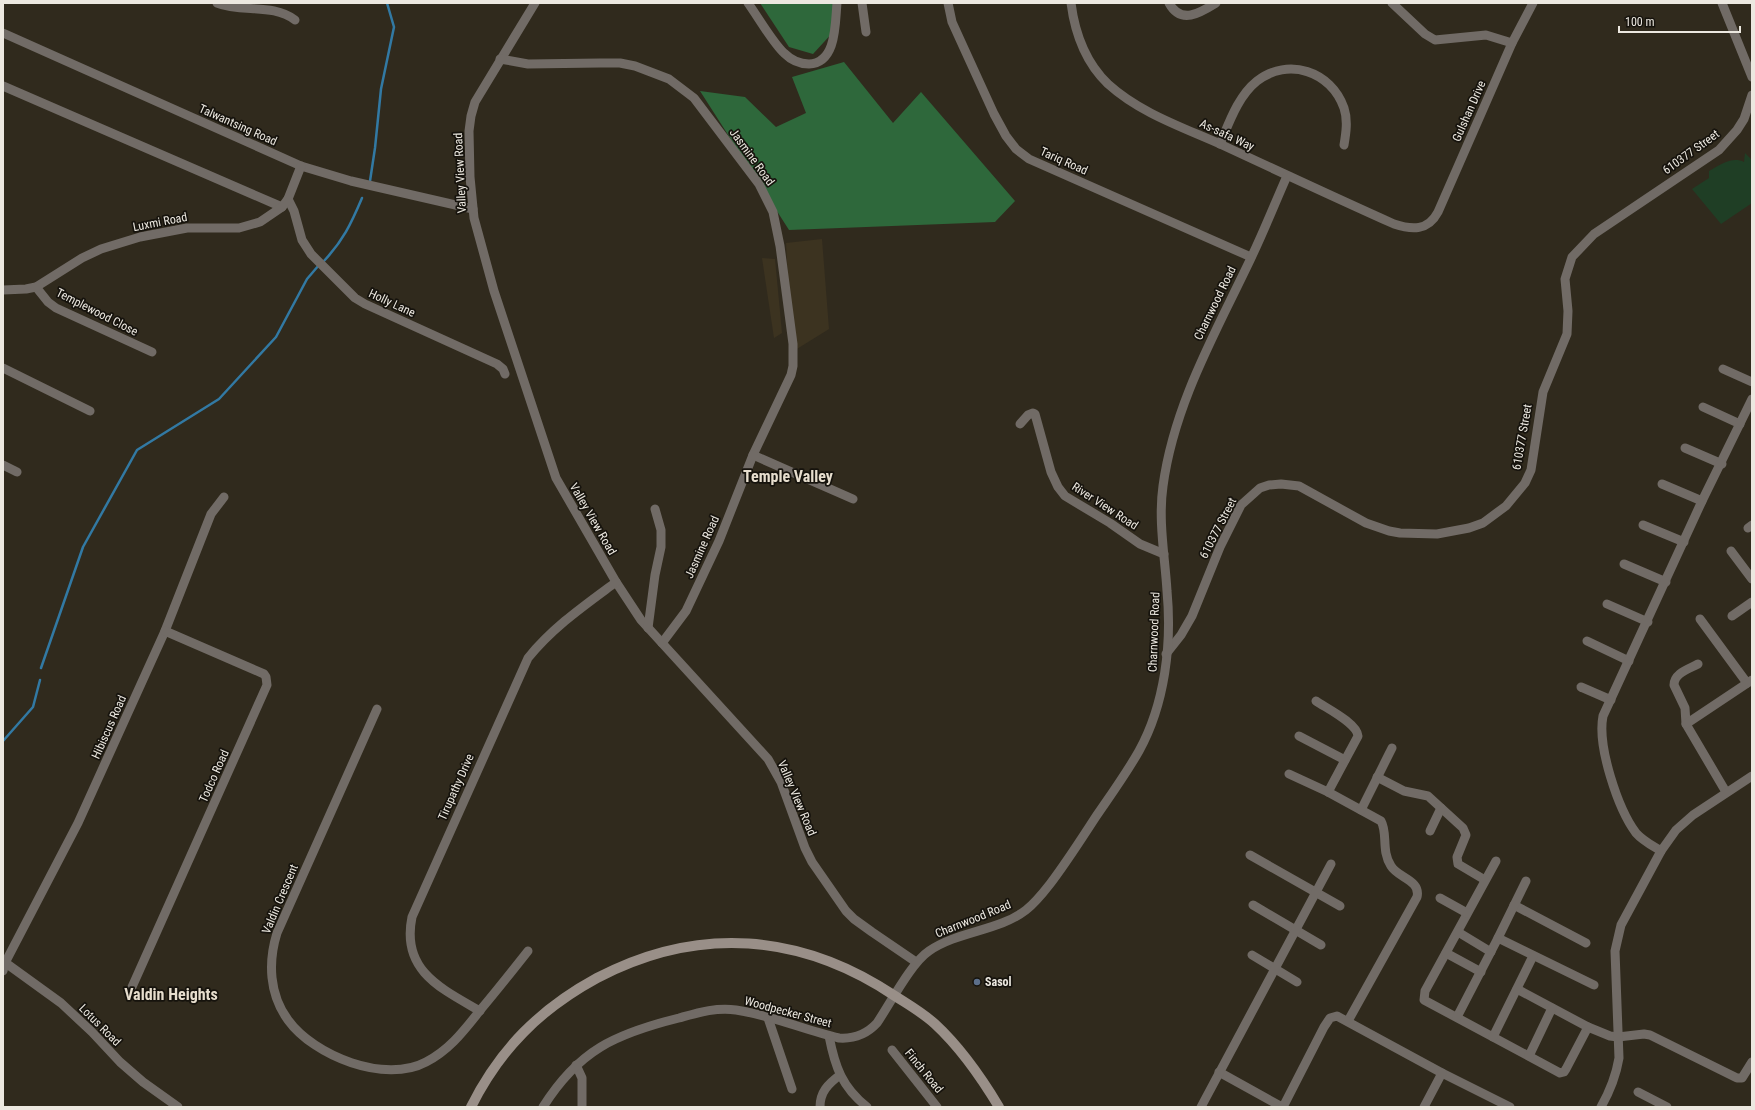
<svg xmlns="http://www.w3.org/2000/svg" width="1755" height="1110" viewBox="0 0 1755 1110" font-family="'Roboto Condensed',sans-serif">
  <rect width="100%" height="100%" fill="#302a1d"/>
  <!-- built -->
  <g fill="#3c3320">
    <polygon points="822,239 829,329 792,352 786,243"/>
    <polygon points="762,258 775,259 782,333 774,338"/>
  </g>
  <!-- green -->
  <path fill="#1f3e25" d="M1745,153L1752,160V203L1721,224L1692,189L1709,178V171C1720,165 1732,156 1744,162Z"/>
  <!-- forest -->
  <g fill="#2e683b">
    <polygon points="760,3 835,3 835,30 813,54 789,47"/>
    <polygon points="844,62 893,123 921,92 1015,201 995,222 789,230 700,91 745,97 776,127 806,113 792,77"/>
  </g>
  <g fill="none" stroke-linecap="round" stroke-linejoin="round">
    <!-- stream -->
    <g stroke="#3279a3" stroke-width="2.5">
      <polyline points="370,181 375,148 381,89 394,27 387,3"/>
      <path d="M323,262C343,241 351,224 362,198"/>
      <polyline points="41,668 83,547 137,450 219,399 276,337 307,279 319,265"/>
      <polyline points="3,741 33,707 40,680"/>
    </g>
    <!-- minor -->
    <g stroke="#716b66" stroke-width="9">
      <path d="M217,3C241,13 273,3 295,20"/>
      <polyline points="535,3 475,102 471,116 469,131 470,177 474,218 494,291 556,478 616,582 641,620 768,759 781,782 805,848 812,862 846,911 854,919 872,932 916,962"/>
      <path d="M748,3C758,17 773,43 784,53C791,60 800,64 809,64C837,63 835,23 837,3"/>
      <polyline points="862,3 866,32"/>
      <polyline points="948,3 952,22 994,114 1006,136 1016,149 1029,159 1251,257"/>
      <path d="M1071,3C1075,34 1085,62 1108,84C1140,113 1182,127 1220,144C1278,171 1336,198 1394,224C1412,230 1428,231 1438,212L1512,43L1533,3"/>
      <path d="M1169,3C1181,25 1200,13 1216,3"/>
      <polyline points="1392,3 1425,34 1435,40 1486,35 1512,43"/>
      <polyline points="1722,3 1752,77"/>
      <polyline points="3,33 301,166 351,181 473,209"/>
      <polyline points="500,59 528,64 600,63 620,63 635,66 669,79 694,98 759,184 773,212 780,246 793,344 793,366 791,375 753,455 719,541 686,611 662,643"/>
      <polyline points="3,86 282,207"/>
      <path d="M1220,144C1229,123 1238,96 1257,81C1288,57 1331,71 1344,108C1348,120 1346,133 1344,145"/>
      <polyline points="288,199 294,211 302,240 311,254 355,298 365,304 497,364 503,369 505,374"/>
      <polyline points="36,287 48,302 56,308 152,352"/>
      <polyline points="3,290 26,289 36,287 82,258 101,249 140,237 187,228 239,228 260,222 282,207 288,199 301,166"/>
      <polyline points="3,368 90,411"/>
      <polyline points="1723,369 1752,382"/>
      <polyline points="1703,407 1740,424"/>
      <polyline points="1020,424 1028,415 1033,413 1035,414 1051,472 1058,487 1065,496 1110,523 1140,544 1164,554"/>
      <polyline points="1685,448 1722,464"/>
      <polyline points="753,455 853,499"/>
      <polyline points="3,465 17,472"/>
      <polyline points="1662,484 1702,501"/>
      <polyline points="1643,525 1684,542"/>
      <polyline points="1748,528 1752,525"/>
      <polyline points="1731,551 1752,579"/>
      <polyline points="1624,564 1666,582"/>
      <polyline points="1607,604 1648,622"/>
      <polyline points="1732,616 1752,602"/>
      <polyline points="1700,619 1747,683"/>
      <polyline points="648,628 655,575 661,547 661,530 655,509"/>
      <polyline points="1587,641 1629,661"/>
      <polyline points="1166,654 1181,635 1192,616 1220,547 1241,505 1260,488 1269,485 1281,484 1299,486 1366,523 1389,531 1400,533 1437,534 1469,528 1483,523 1506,506 1525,483 1531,470 1543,392 1567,334 1568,311 1565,279 1572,257 1594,234 1719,150 1737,130 1744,119 1752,95"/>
      <path d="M1698,664C1689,669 1674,673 1674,685L1685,708L1686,724L1726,792"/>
      <polyline points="1581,687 1611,700"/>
      <path d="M1316,701C1326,708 1357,723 1358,736L1328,792"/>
      <path d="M377,709L277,933C268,962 269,994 288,1020C314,1056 385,1084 426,1062C451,1049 465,1029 482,1008C498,989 513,970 528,951"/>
      <polyline points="1686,724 1752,680"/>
      <polyline points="1299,736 1345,760"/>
      <path d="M1289,774L1328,792L1381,821C1388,833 1381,851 1391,866C1398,878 1421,880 1417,897L1348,1021"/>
      <polyline points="1377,777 1404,791 1428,796 1463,828 1466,835 1457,857 1458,864 1485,880"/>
      <polyline points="1361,810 1392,748"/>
      <polyline points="1430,831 1441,808"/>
      <path d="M1661,851C1653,846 1643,841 1636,833C1618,809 1597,746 1603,716L1702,501L1752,399"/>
      <polyline points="1250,855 1340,906"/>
      <polyline points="1496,861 1425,991 1424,1000 1560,1073 1564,1072 1566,1069 1588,1027"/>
      <polyline points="1440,898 1467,913"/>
      <polyline points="1253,905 1321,945"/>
      <polyline points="1514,905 1586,943"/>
      <polyline points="1458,932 1491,952"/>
      <polyline points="1498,938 1594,985"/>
      <polyline points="1446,953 1481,972"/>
      <polyline points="1252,955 1297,982"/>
      <polyline points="3,961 61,1003 92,1032 120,1062 143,1082 178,1107"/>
      <polyline points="3,971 5,963 78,823 165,631 211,514 224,497"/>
      <polyline points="132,987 267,685 266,677 264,674 165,631"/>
      <polyline points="1517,989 1588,1027 1610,1036 1618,1037 1644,1034 1650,1035 1737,1078 1742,1078 1752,1062"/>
      <path d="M480,1011C440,988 401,970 412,917L528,658C553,627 585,605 616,582"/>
      <polyline points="1457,1017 1498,938 1526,881"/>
      <polyline points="768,1018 792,1089"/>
      <path d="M829,1036C835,1067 842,1087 867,1107"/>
      <polyline points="1493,1037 1533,956"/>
      <polyline points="892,1050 937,1107"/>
      <polyline points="1529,1056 1552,1008"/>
      <polyline points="576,1065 582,1078 582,1107"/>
      <polyline points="1219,1072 1282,1107"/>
      <polyline points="1638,1092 1667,1107"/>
      <path d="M543,1107C579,1050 615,1034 679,1018C697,1013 716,1007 736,1010C771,1015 804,1030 839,1038C854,1039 866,1035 877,1023C890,1004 911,963 929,951C958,931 999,931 1026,910C1035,903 1043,893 1050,884C1066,863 1080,841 1095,818C1110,796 1126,774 1139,751C1165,704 1172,644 1167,591C1165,557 1158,521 1163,486C1174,404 1216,332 1251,258C1264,231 1275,203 1287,176"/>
      <path d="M820,1107C820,1092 828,1084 840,1075"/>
      <polyline points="1201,1107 1331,864"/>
      <polyline points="1283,1107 1324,1027 1330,1018 1337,1016 1442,1073 1510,1107"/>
      <polyline points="1424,1107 1442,1073"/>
      <path d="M1601,1107C1610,1091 1616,1076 1619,1058L1615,951L1621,925L1661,851L1676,830L1693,815L1752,776"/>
    </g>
    <!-- secondary -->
    <path stroke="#998f88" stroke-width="10" d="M471,1107C500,1049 540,1009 597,978C698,925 801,933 895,996C909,1005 923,1013 935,1024C961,1048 981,1077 999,1107"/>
  </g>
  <!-- markers -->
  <circle fill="#5c6f8a" stroke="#16130d" stroke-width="1.5" cx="977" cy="982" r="4"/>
  <g text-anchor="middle" stroke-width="3.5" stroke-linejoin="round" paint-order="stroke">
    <!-- street labels -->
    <g font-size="12" fill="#ece8e0" stroke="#16130d">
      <text transform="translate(1469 111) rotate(-66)" y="4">Gulshan Drive</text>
      <text transform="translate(238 125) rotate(24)" y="4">Talwantsing Road</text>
      <text transform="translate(1227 135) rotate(25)" y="4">As-safa Way</text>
      <text transform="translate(1691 152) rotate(-36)" y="4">610377 Street</text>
      <text transform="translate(752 157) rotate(54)" y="4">Jasmine Road</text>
      <text transform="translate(1064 161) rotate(24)" y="4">Tariq Road</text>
      <text transform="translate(460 173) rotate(-93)" y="4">Valley View Road</text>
      <text transform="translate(160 222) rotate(-11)" y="4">Luxmi Road</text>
      <text transform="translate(392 303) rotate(25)" y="4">Holly Lane</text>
      <text transform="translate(1215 303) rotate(-64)" y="4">Charnwood Road</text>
      <text transform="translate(97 312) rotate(27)" y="4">Templewood Close</text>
      <text transform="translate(1522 437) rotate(-80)" y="4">610377 Street</text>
      <text transform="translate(1105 506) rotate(33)" y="4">River View Road</text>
      <text transform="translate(593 519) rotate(60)" y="4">Valley View Road</text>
      <text transform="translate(1218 528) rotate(-63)" y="4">610377 Street</text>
      <text transform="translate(702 547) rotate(-66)" y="4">Jasmine Road</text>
      <text transform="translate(1154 632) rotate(-88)" y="4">Charnwood Road</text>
      <text transform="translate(109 727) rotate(-66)" y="4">Hibiscus Road</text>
      <text transform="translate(214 776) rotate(-66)" y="4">Todco Road</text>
      <text transform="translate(456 787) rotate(-66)" y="4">Tirupathy Drive</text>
      <text transform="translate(797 798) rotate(67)" y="4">Valley View Road</text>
      <text transform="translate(280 899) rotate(-67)" y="4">Valdin Crescent</text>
      <text transform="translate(973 919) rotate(-22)" y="4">Charnwood Road</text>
      <text transform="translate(788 1012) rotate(15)" y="4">Woodpecker Street</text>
      <text transform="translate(100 1025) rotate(45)" y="4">Lotus Road</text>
      <text transform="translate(924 1071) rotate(51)" y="4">Finch Road</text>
    </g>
    <!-- poi labels -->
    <g font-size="12" font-weight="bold" fill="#ece8e0" stroke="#16130d" text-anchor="start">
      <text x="985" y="986">Sasol</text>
    </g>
    <!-- district labels -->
    <g font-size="16" font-weight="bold" fill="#e7dece" stroke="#16130d">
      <text x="788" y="482">Temple Valley</text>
      <text x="171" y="1000">Valdin Heights</text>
    </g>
  </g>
  <!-- border -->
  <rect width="1755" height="1110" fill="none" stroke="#ece8e0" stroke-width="8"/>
  <!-- scale -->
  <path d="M1619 26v6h121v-6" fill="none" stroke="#ece8e0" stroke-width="2"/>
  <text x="1625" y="26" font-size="12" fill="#ece8e0" stroke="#16130d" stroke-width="3" paint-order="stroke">100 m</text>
</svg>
